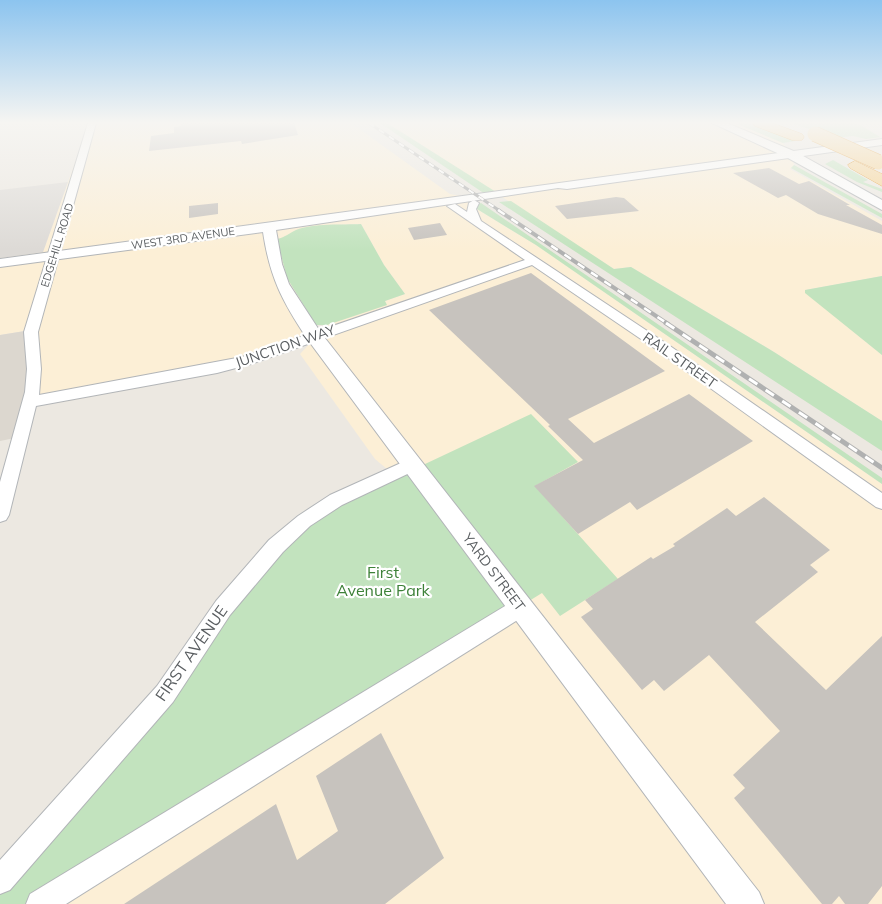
<svg xmlns="http://www.w3.org/2000/svg" width="882" height="904" viewBox="0 0 882 904" font-family="Mulish,sans-serif">
  <rect width="100%" height="100%" fill="#ece8e1"/>
  <!-- commercial -->
  <g fill="#fcefd6">
    <polygon points="89,123 351,123 450,194 460,196 477,209 536,245 882,484 882,904 7,904 393,474 375,459 300,354 327,325 386,305 385,301 405,294 384,265 361,224 329,225 296,230 288,237 277,239 287,278 316,325 292,349 251,364 209,375 57,403 32,403 31,330 0,335 0,258 43,252"/>
    <polygon points="387,123 735,123 783,143 792,155 794,165 790,169 882,221 882,276 805,290 805,292 882,355 882,421 774,352 631,267 614,269"/>
  </g>
  <!-- industrial -->
  <polygon fill="#dddad6" points="68,182 43,252 0,258 0,190"/>
  <!-- education -->
  <polygon fill="#dcd7cf" points="31,330 34,369 20,437 0,441 0,335"/>
  <!-- green -->
  <g fill="#c2e3be">
    <polygon points="380,123 387,123 496,192 485,194"/>
    <polygon points="735,123 749,123 795,141 783,143"/>
    <polygon points="792,123 857,123 880,137 866,139 853,136 834,138"/>
    <polygon points="833,160 868,180 863,182 882,189 882,192 857,182 825,164"/>
    <polygon points="794,165 882,214 882,218 791,168"/>
    <polygon points="511,201 614,269 631,267 774,352 882,421 882,451 499,202"/>
    <polygon points="481,203 882,478 882,484 536,245 477,209 474,206"/>
    <path d="M361,224L384,265L405,294L385,301L387,305L327,325H316L287,278L277,239C286,237 289,233 296,230C313,223 343,225 361,224Z"/>
    <polygon points="882,276 882,355 805,293 805,290"/>
    <polygon points="531,414 578,462 535,486 618,579 560,616 542,593 40,904 0,904 0,880 304,521"/>
  </g>
  <!-- building -->
  <g fill="#c7c3be">
    <polygon points="181,123 294,123 298,135 242,144 241,141 149,151 151,136 174,133 174,127 181,126"/>
    <polygon points="769,168 799,184 809,181 850,205 846,205 882,225 882,234 818,214 786,195 778,198 733,173"/>
    <polygon points="616,197 624,198 639,211 567,219 555,206"/>
    <polygon points="218,203 218,214 189,218 189,206"/>
    <polygon points="440,223 447,235 414,240 408,228"/>
    <polygon points="531,273 665,371 568,419 594,443 689,394 753,441 637,510 630,502 578,534 534,486 583,460 548,426 550,425 429,310"/>
    <polygon points="764,497 830,550 810,565 818,572 755,622 826,690 882,636 882,886 868,904 845,904 839,896 832,904 822,904 734,798 745,788 733,775 780,731 709,655 664,691 654,680 642,690 581,617 593,609 585,600 651,557 653,559 675,546 673,544 727,508 736,516"/>
    <polygon points="381,733 444,858 385,904 124,904 276,804 297,860 338,831 316,776"/>
  </g>
  <g fill="none" stroke-linecap="round" stroke-linejoin="round">
    <defs>
      <g id="minor">
        <polygon points="88,123 96,123 38,332 41,369 39,395 242,357 525,260 447,206 455,204 467,212 469,203 474,200 479,203 476,209 481,221 670,346 882,493 882,509 876,507 660,352 532,265 251,364 217,373 36,406 9,515 6,520 0,522 0,482 25,392 27,369 24,332"/>
        <polygon points="412,458 418,459 420,464 418,469 342,505 310,526 283,552 230,615 173,702 10,890 0,894 0,860 157,686 216,601 269,540 298,516 330,495"/>
        <polygon points="520,597 527,600 530,607 527,614 66,904 26,904 30,894"/>
      </g>
      <path id="tertiary" d="M882,139V145L567,189L558,188L276,230L282,264L289,284L321,333L759,892L764,904H726L308,340C282,301 270,278 263,232L0,267V259Z"/>
      <polygon id="secondary" points="712,123 727,123 796,152 882,200 882,210 788,158"/>
      <g id="motorway">
        <polygon points="753,123 772,123 802,134 804,137 802,140 792,140 755,126"/>
        <polygon points="855,161 882,174 882,186 850,168 848,165"/>
      </g>
    </defs>
    <!-- minor casing -->
    <use href="#minor" stroke="#b2b5b8" stroke-width="2"/>
    <!-- tertiary casing -->
    <use href="#tertiary" stroke="#b2b5b8" stroke-width="2"/>
    <!-- secondary casing -->
    <use href="#secondary" stroke="#b1b5b8" stroke-width="2"/>
    <!-- motorway casing -->
    <use href="#motorway" stroke="#e1880b" stroke-width="1"/>
    <!-- minor -->
    <use href="#minor" fill="#fff" fill-rule="evenodd"/>
    <!-- tertiary -->
    <use href="#tertiary" fill="#fff" fill-rule="evenodd"/>
    <!-- secondary -->
    <use href="#secondary" fill="#fff" fill-rule="evenodd"/>
    <!-- motorway -->
    <use href="#motorway" fill="#f7d18d" fill-rule="evenodd"/>
    <defs>
      <polyline id="rail-far2" points="369,123 500,211"/>
      <polyline id="rail-far1" points="498,210 668,324"/>
      <polyline id="rail" points="666,323 882,468"/>
    </defs>
    <!-- rail-far2 casing -->
    <use href="#rail-far2" stroke="#b0b1b1" stroke-width="3"/>
    <!-- rail-far1 casing -->
    <use href="#rail-far1" stroke="#b0b1b1" stroke-width="4"/>
    <!-- rail casing -->
    <use href="#rail" stroke="#b0b1b1" stroke-width="5"/>
    <!-- rail-far2 -->
    <use href="#rail-far2" stroke="#fff" stroke-width="2" stroke-dasharray="6" stroke-linecap="butt"/>
    <!-- rail-far1 -->
    <use href="#rail-far1" stroke="#fff" stroke-width="2.5" stroke-dasharray="8" stroke-linecap="butt"/>
    <!-- rail -->
    <use href="#rail" stroke="#fff" stroke-width="3" stroke-dasharray="10" stroke-linecap="butt"/>
    <defs>
      <polyline id="motorway-bridge" points="815,134 878,162"/>
    </defs>
    <!-- motorway-bridge casing -->
    <use href="#motorway-bridge" stroke="#e1880b" stroke-width="16" stroke-linecap="butt"/>
    <!-- motorway-bridge -->
    <use href="#motorway-bridge" stroke="#f7d18d" stroke-width="15"/>
  </g>
  <!-- sky -->
  <linearGradient id="sky" x2="0" y2="1"><stop stop-color="#8cc4ef"/><stop offset="0.49" stop-color="#f6f5f2"/><stop offset="1" stop-color="#f6f5f2" stop-opacity="0"/></linearGradient>
  <rect width="882" height="250" fill="url(#sky)"/>
  <g text-anchor="middle" stroke-width="4.5" stroke-linejoin="round" paint-order="stroke">
    <!-- far-street labels -->
    <g font-size="11" fill="#5a5e61" stroke="#fff">
      <text transform="translate(183 238) rotate(-8)" y="4">WEST 3RD AVENUE</text>
      <text transform="translate(57 245) rotate(-73)" y="4">EDGEHILL ROAD</text>
    </g>
    <!-- street labels -->
    <g font-size="14" fill="#5a5e61" stroke="#fff">
      <text transform="translate(285 346) rotate(-19)" y="5">JUNCTION WAY</text>
      <text transform="translate(680 360) rotate(35)" y="5">RAIL STREET</text>
      <text transform="translate(494 572) rotate(53)" y="5">YARD STREET</text>
    </g>
    <!-- near-park labels -->
    <g font-size="16" fill="#3d8138" stroke="#fff">
      <text x="383" y="578">First<tspan x="383" dy="18">Avenue Park</tspan></text>
    </g>
    <!-- near-street labels -->
    <g font-size="16" fill="#5a5e61" stroke="#fff">
      <text transform="translate(191 653) rotate(-55)" y="6">FIRST AVENUE</text>
    </g>
  </g>
</svg>
